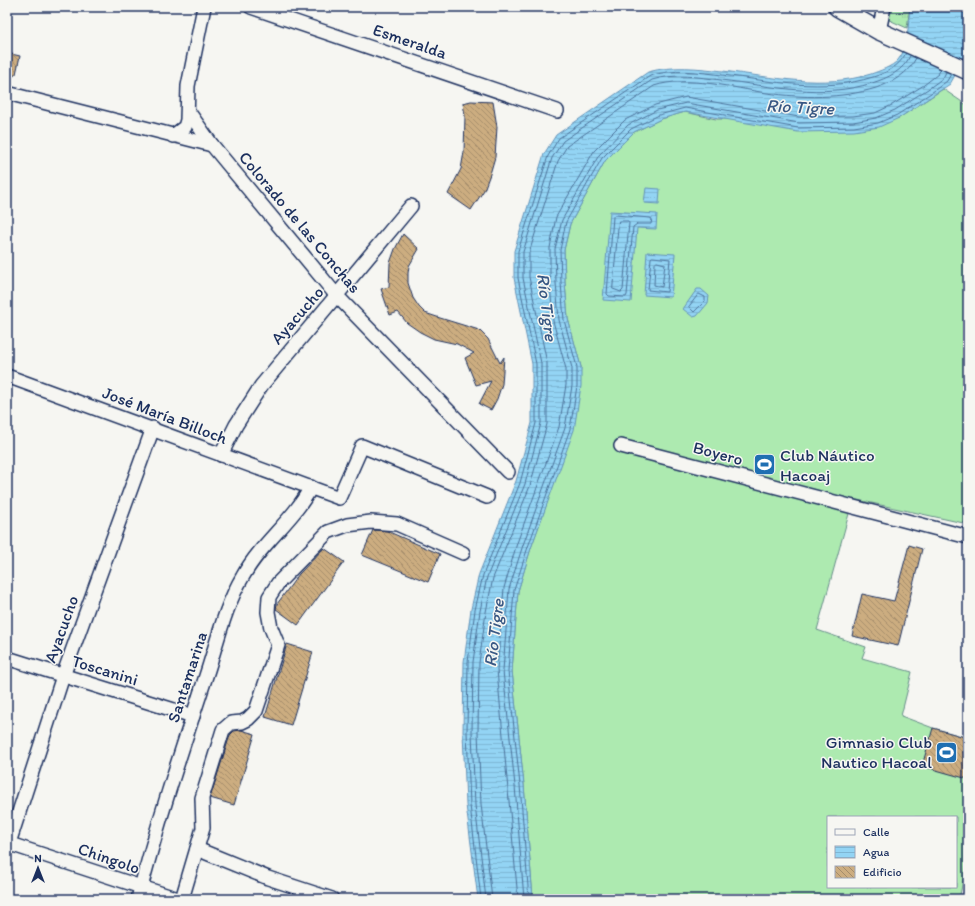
<svg xmlns="http://www.w3.org/2000/svg" width="975" height="906" viewBox="0 0 975 906" font-family="Itim,sans-serif">
  <defs>
    <pattern id="park-tufts" width="24" height="20" patternUnits="userSpaceOnUse"><rect width="24" height="20" fill="#adeab0"/><path d="M3 7l-1-3M5 7V3M7 7l1-3M15 17l-1-3M17 17v-4M19 17l1-3" fill="none" stroke="#94c99a"/></pattern>
    <pattern id="water-rules" width="6" height="5" patternUnits="userSpaceOnUse"><rect width="6" height="5" fill="#93d4f4"/><path d="M0 2.5h6" fill="none" stroke="#7eb6d4"/></pattern>
    <pattern id="building-back-hatch" width="6" height="6" patternUnits="userSpaceOnUse"><rect width="6" height="6" fill="#ccad80"/><path d="M-1 5l2 2M0 0l6 6M5-1l2 2" fill="none" stroke="#a58d6c"/></pattern>
  </defs>
  <rect width="100%" height="100%" fill="#f6f6f2"/>
  <filter id="ink" filterUnits="userSpaceOnUse"><feTurbulence type="fractalNoise" baseFrequency=".025" numOctaves="2"/><feDisplacementMap in="SourceGraphic" scale="8" xChannelSelector="R" yChannelSelector="G"/><feConvolveMatrix kernelMatrix="1 2 1 2 8 2 1 2 1" color-interpolation-filters="sRGB"/></filter>
  <g filter="url(#ink)">
    <!-- grass -->
    <path fill="#adeab0" stroke="#648c87" fill-rule="evenodd" d="M943,89L968,106V524L853,499L817,630L866,647L862,658L912,672L901,716L933,728L968,738V859L959,899H533L524,785L512,671L518,591L531,548L573,430L581,367L568,319L565,283L564,250L570,224L605,161L634,132L661,119L685,112L716,119L899,118ZM828,817H956V887H828Z"/>
    <!-- park -->
    <polygon fill="url(#park-tufts)" stroke="#648c87" points="890,7 910,7 907,28 887,19"/>
    <!-- water -->
    <g fill="url(#water-rules)" stroke="#6392b8">
      <path d="M910,7H968L967,54L950,84L899,118L879,127L854,131L798,132L685,112L661,119L634,132L605,161L570,224L564,250L565,283L568,319L581,367V386L574,430L531,548L518,591L512,671L524,785L533,899H478L466,805L463,732L464,662L471,609L479,574L516,481L532,423V364L514,278V251L544,154L556,135L648,72C673,65 698,68 723,71C772,77 823,89 871,74C879,71 892,67 898,60C909,48 908,22 910,7Z"/>
      <polygon points="646,188 660,189 659,204 644,203"/>
      <polygon points="610,211 657,214 656,229 637,228 631,302 603,300"/>
      <polygon points="647,252 675,254 671,297 644,295"/>
      <polygon points="697,289 701,289 709,296 708,303 697,316 693,317 683,309"/>
    </g>
    <g fill="none" stroke-linecap="round" stroke-linejoin="round">
      <!-- shore -->
      <g stroke="#4b719a" stroke-width="1">
        <polygon points="615,215 650,218 652,219 651,224 637,224 633,227 627,295 626,297 609,296 607,294 613,217"/>
        <polygon points="619,221 628,221 629,223 623,290 621,292 613,289"/>
        <polygon points="653,257 670,259 667,292 648,290 651,258"/>
        <polygon points="657,262 665,264 662,287 654,285 655,264"/>
        <polygon points="699,294 705,297 705,301 694,312 689,307"/>
        <path d="M481,899L470,805L467,732L468,662L475,610L483,575L520,483L536,423V364L518,278V251L548,156L559,138L650,76C673,68 698,72 722,75C772,81 823,93 873,77C886,73 899,67 906,53"/>
        <path d="M486,899L475,805L472,732L473,662L480,611L487,577L525,484L541,423V363L523,278V252L552,158L563,141L652,80C674,73 699,77 721,80C771,86 823,99 872,83C888,78 903,71 910,56"/>
        <path d="M492,899L481,804L478,732L479,663L486,612L493,578L530,486L547,424V363L529,277V253L558,161L567,146L654,86C687,75 733,88 767,93C803,98 840,99 876,88C893,82 908,74 916,58"/>
        <polyline points="518,899 497,670 504,588 517,543 559,427 566,385 566,369 553,321 550,283 550,248 556,217 594,151 625,120 655,105 686,97 799,117 853,116 875,113 892,105 924,85 938,74 941,69"/>
        <polyline points="524,899 515,786 503,671 509,589 523,545 565,428 572,386 572,368 559,320 556,283 555,249 562,220 599,155 628,125 657,110 686,103 799,123 853,122 876,118 895,110 928,89 943,78 946,72"/>
        <polyline points="529,899 520,785 508,671 514,590 528,547 570,429 577,386 577,367 564,320 561,283 560,250 566,222 602,158 631,129 659,115 685,108 798,128 854,127 878,123 897,115 931,93 947,81 951,74"/>
      </g>
    </g>
    <!-- building -->
    <g fill="url(#building-back-hatch)" stroke="#1b2f5e">
      <polygon points="7,53 20,56 16,74 7,81"/>
      <polygon points="471,101 493,102 497,127 495,157 490,174 484,190 471,210 448,194 461,169 464,152 465,116 463,103"/>
      <polygon points="403,234 419,249 409,266 408,273 408,283 413,298 419,307 425,313 440,318 479,330 488,339 500,363 504,357 502,384 497,399 491,410 479,404 491,381 476,385 465,358 474,353 457,344 434,339 420,332 407,323 398,312 390,315 381,289 389,287 390,263 395,249"/>
      <polygon points="373,530 387,531 440,554 428,582 362,555"/>
      <polygon points="909,545 922,549 898,646 852,636 862,594 894,601"/>
      <polygon points="324,548 344,562 298,625 276,609 277,604 299,574"/>
      <polygon points="287,644 313,652 291,725 265,717"/>
      <polygon points="933,728 968,738 968,779 922,766"/>
      <polygon points="241,730 255,734 234,805 210,798 230,735 234,731"/>
    </g>
    <g fill="none" stroke-linecap="round" stroke-linejoin="round">
      <defs>
        <g id="minor">
          <polyline points="251,7 557,111"/>
          <polyline points="879,31 884,7"/>
          <polyline points="7,93 212,145"/>
          <polyline points="188,111 212,145 337,296 508,472"/>
          <polyline points="173,136 185,127 187,120 188,86 204,7"/>
          <polyline points="7,376 339,498 362,446 487,497"/>
          <polyline points="621,446 968,537"/>
          <polyline points="221,455 236,425 261,386 411,206"/>
          <polyline points="7,658 193,716"/>
          <polyline points="7,843 178,899"/>
          <polyline points="9,843 63,676 153,428"/>
          <polyline points="197,849 268,878 332,899"/>
          <path d="M138,899C157,824 182,749 206,676C217,643 225,606 243,576C261,543 294,520 311,487"/>
          <polyline points="182,899 203,828 202,798 223,730 231,723 242,722 248,719 256,711 278,645 271,628 268,612 269,597 278,583 328,532 347,525 371,522 397,524 463,553"/>
        </g>
        <polyline id="major" points="837,7 879,31 968,71"/>
      </defs>
      <!-- minor casing -->
      <use href="#minor" stroke="#1b2f5e" stroke-width="16"/>
      <!-- major casing -->
      <use href="#major" stroke="#1b2f5e" stroke-width="20"/>
      <!-- minor -->
      <use href="#minor" stroke="#f6f6f2" stroke-width="13"/>
      <!-- major -->
      <use href="#major" stroke="#f6f6f2" stroke-width="17"/>
    </g>
  </g>
  <!-- icons -->
  <defs>
    <symbol id="stadium-square" viewBox="-11 -11 22 22"><rect x="-9" y="-9" width="18" height="18" rx="4" fill="#1f6fb2" stroke="#f6f6f2"/><path d="M0-5a6.5 5 0 1 0 0 10a6.5 5 0 1 0 0-10ZM-3.5-1.8h7v3.6h-7Z" fill="#fff"/></symbol>
  </defs>
  <g fill-rule="evenodd">
    <use href="#stadium-square" x="752" y="452" width="25" height="25"/>
    <use href="#stadium-square" x="934" y="740" width="25" height="25"/>
  </g>
  <g text-anchor="middle" stroke-width="3" stroke-linejoin="round" paint-order="stroke">
    <!-- street labels -->
    <g font-size="17" fill="#1b2f5e" stroke="#f6f6f2">
      <text transform="translate(410 41) rotate(19)" y="6">Esmeralda</text>
      <text transform="translate(300 222) rotate(50)" y="6">Colorado de las Conchas</text>
      <text transform="translate(297 315) rotate(-49)" y="6">Ayacucho</text>
      <text transform="translate(165 415) rotate(21)" y="6">José María Billoch</text>
      <text transform="translate(718 453) rotate(15)" y="6">Boyero</text>
      <text transform="translate(61 629) rotate(-70)" y="6">Ayacucho</text>
      <text transform="translate(105 670) rotate(17)" y="6">Toscanini</text>
      <text transform="translate(187 677) rotate(-72)" y="6">Santamarina</text>
      <text transform="translate(109 858) rotate(19)" y="6">Chingolo</text>
    </g>
    <!-- poi labels -->
    <g font-size="17" fill="#1b2f5e" stroke="#f6f6f2" text-anchor="start">
      <text x="780" y="461">Club Náutico<tspan x="780" dy="20">Hacoaj</tspan></text>
      <text x="932" y="748" text-anchor="end">Gimnasio Club<tspan x="932" dy="20">Nautico Hacoal</tspan></text>
    </g>
    <!-- water labels -->
    <g font-size="18" font-style="italic" fill="#395884" stroke="#f6f6f2">
      <text transform="translate(800 107) rotate(3)" y="6">Río Tigre</text>
      <text transform="translate(547 307) rotate(83)" y="6">Río Tigre</text>
      <text transform="translate(494 633) rotate(-83)" y="6">Río Tigre</text>
    </g>
  </g>
  <!-- margin -->
  <rect width="975" height="906" fill="none" stroke="#f6f6f2" stroke-width="24"/>
  <rect x="12" y="12" width="951" height="882" fill="none" stroke="#1b2f5e" stroke-width="1.5" filter="url(#ink)"/>
  <!-- legend -->
  <rect x="827" y="816" width="130" height="72" fill="#f6f6f2" stroke="#9ea6b7"/>
  <rect x="835" y="829" width="20" height="6" fill="#f6f6f2" stroke="#9ea6b7"/>
  <text x="863" y="836" font-size="12" fill="#1b2f5e">Calle</text>
  <rect x="835" y="846" width="20" height="12" fill="url(#water-rules)" stroke="#9ea6b7"/>
  <text x="863" y="856" font-size="12" fill="#1b2f5e">Agua</text>
  <rect x="835" y="866" width="20" height="12" fill="url(#building-back-hatch)" stroke="#9ea6b7"/>
  <text x="863" y="876" font-size="12" fill="#1b2f5e">Edificio</text>
  <!-- north arrow -->
  <g transform="translate(38 868)" stroke="#f6f6f2" stroke-width="3" paint-order="stroke">
  <path d="M0-3L7 15L0 10L-7 15Z" fill="#1b2f5e"/>
  <text y="-6" font-size="11" font-weight="bold" text-anchor="middle" fill="#1b2f5e">N</text>
  </g>
</svg>
